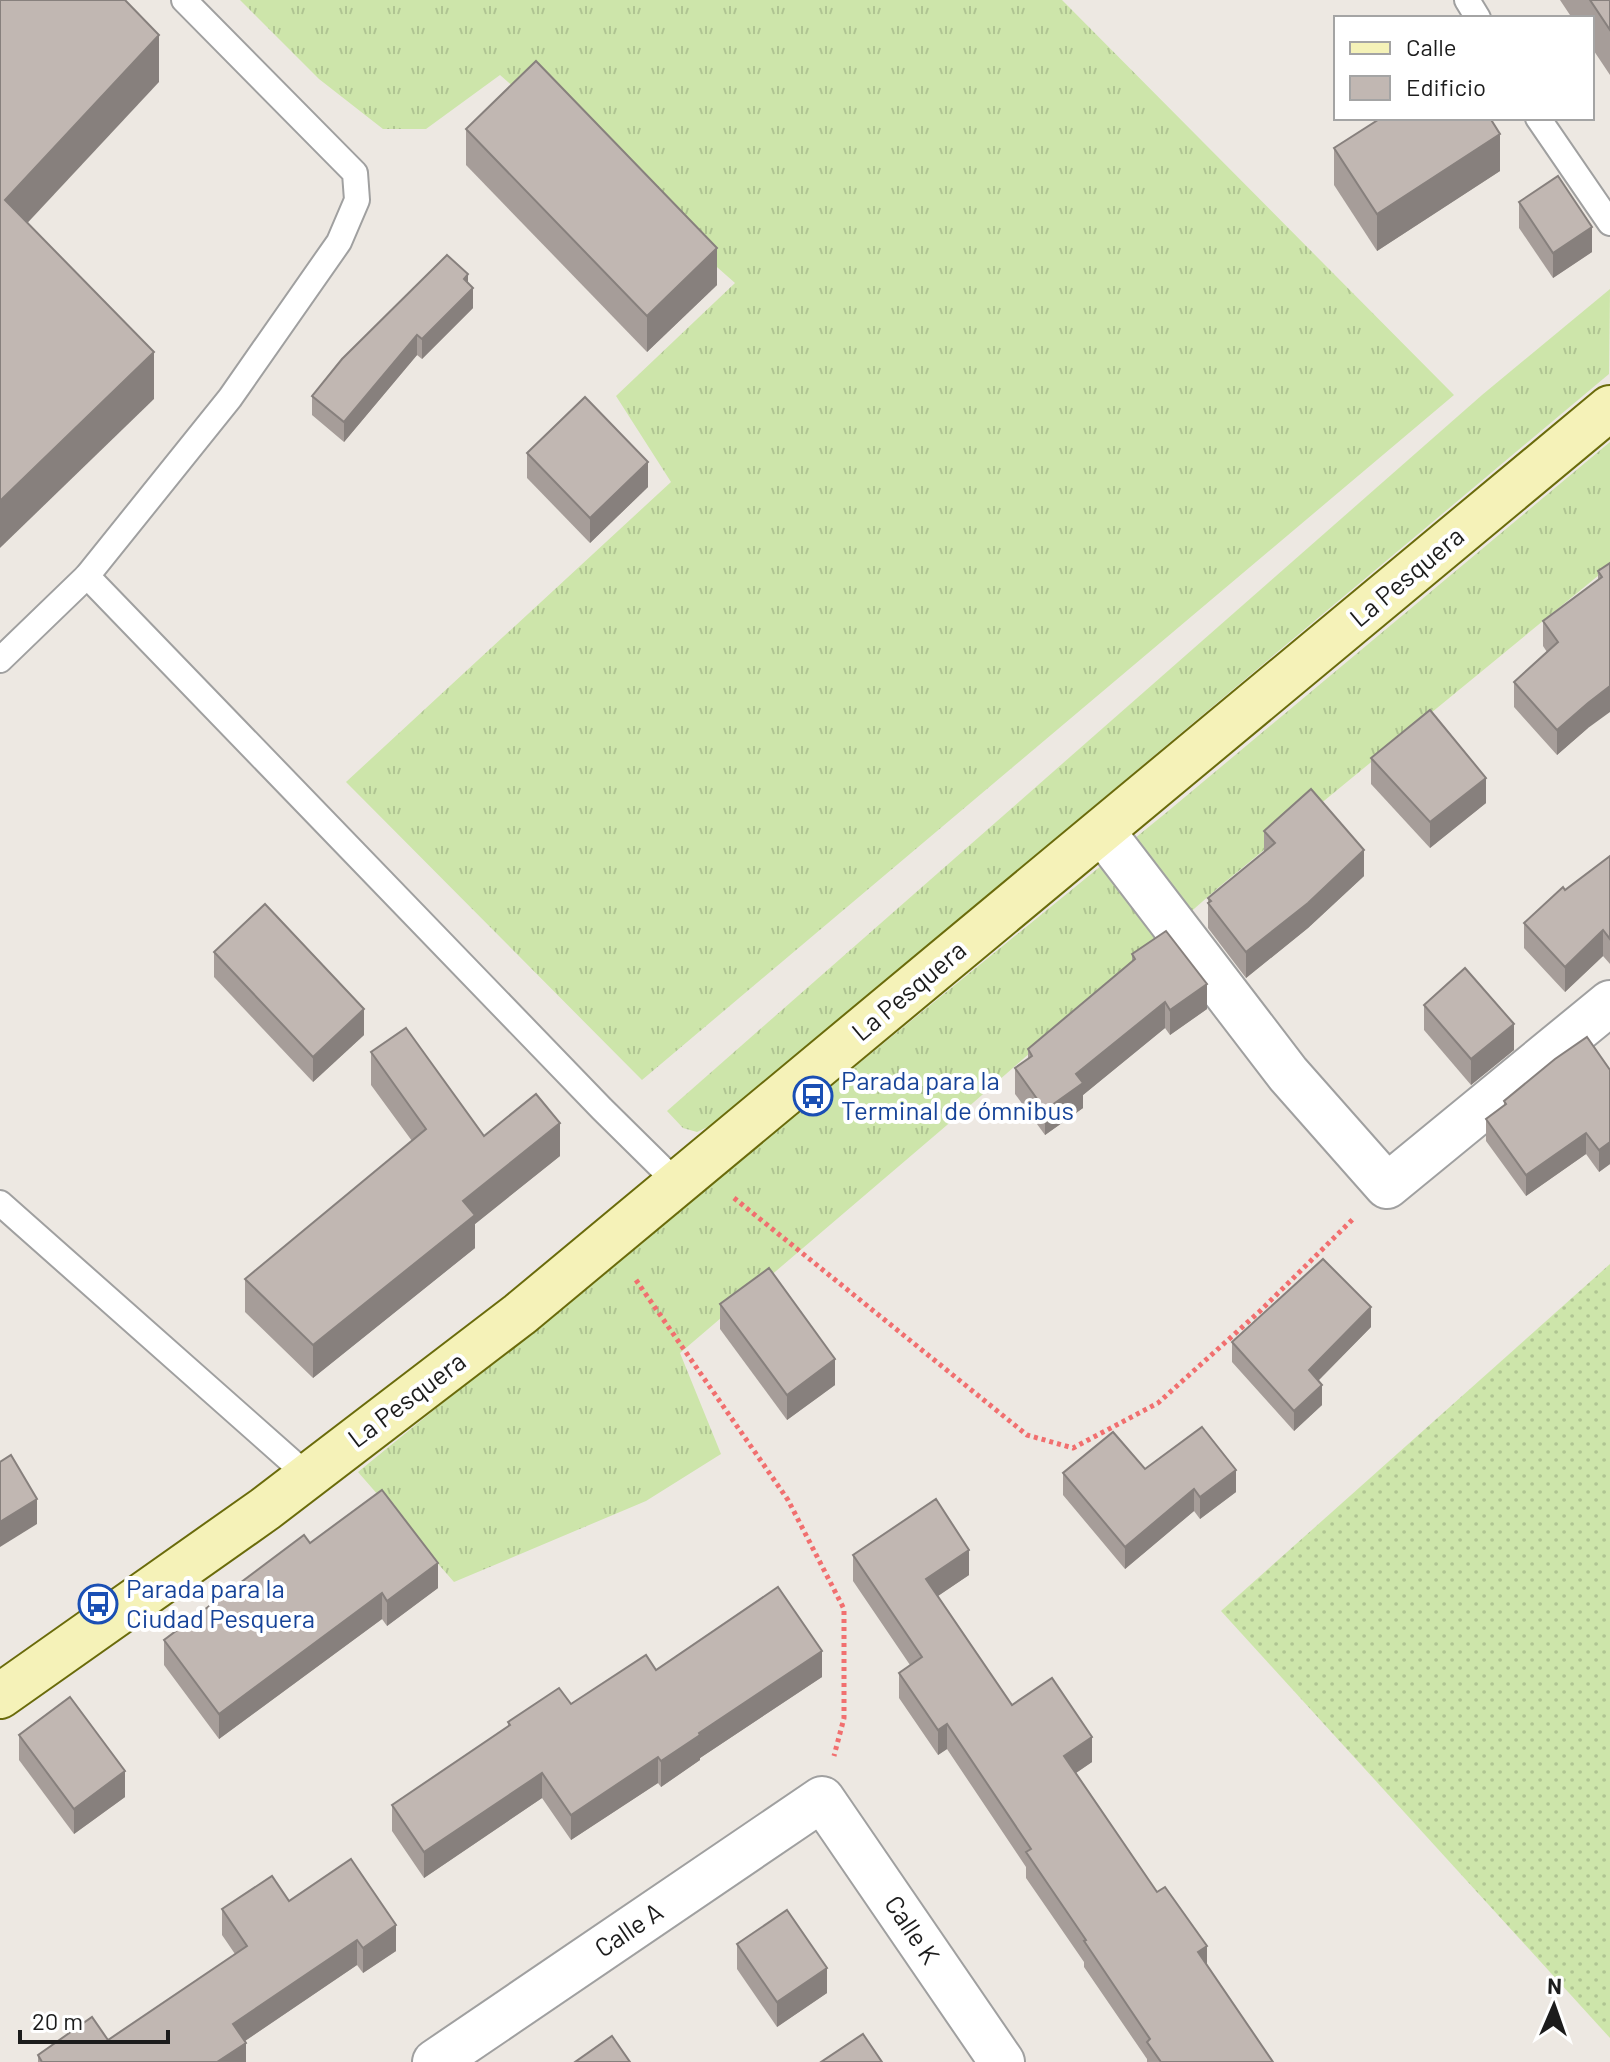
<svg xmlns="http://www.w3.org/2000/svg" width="1610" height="2062" viewBox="0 0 1610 2062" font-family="Barlow,sans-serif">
  <defs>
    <pattern id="grass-tufts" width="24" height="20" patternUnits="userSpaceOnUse" patternTransform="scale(2)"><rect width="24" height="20" fill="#cde5aa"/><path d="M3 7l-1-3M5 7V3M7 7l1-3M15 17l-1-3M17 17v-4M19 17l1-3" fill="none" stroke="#afc492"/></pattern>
    <pattern id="garden-dots" width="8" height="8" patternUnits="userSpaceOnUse" patternTransform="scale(2)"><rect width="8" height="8" fill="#cde5aa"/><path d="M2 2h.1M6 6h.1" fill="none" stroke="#afc492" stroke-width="1.8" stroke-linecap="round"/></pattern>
  </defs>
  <rect width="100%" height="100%" fill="#ede8e2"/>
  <!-- grass -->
  <g fill="url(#grass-tufts)">
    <polygon points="240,0 1062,0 1454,395 642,1080 346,782 671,482 616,396 735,283 500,75 426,129 383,129 319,79"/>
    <polygon points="1610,289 1609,374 716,1123 697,1132 683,1128 667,1111 1482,395"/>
    <polygon points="1610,442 1610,566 1219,887 974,1102 680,1353 721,1454 646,1501 454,1582 358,1472 1167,812"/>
  </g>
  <!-- garden -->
  <polygon fill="url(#garden-dots)" points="1610,1264 1610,2038 1221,1611"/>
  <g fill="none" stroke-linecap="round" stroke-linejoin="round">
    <defs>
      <g id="service">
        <polyline points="1467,0 1478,18"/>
        <polyline points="1538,118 1610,223"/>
        <polyline points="87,576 602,1109 677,1183"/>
        <polyline points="0,660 87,576 230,398 339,242 357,200 355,173 184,0"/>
        <polyline points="0,1203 308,1476"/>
      </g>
      <polyline id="minor" points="1102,831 1288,1074 1387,1186 1610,1003"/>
      <polyline id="tertiary" points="435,2062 822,1799 1002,2062"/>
      <polyline id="secondary" points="0,1696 265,1509 520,1314 1610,408"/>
    </defs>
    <!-- service casing -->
    <use href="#service" stroke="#a0a0a0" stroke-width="28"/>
    <!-- minor casing -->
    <use href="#minor" stroke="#a0a0a0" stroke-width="48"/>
    <!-- tertiary casing -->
    <use href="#tertiary" stroke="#a0a0a0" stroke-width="48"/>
    <!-- secondary casing -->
    <use href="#secondary" stroke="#6a6b0b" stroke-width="48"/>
    <!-- path -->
    <g stroke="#f16f6f" stroke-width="5" stroke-dasharray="4 4" stroke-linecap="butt">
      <polyline points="734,1198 1027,1435 1073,1448 1158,1403 1259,1312 1354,1218"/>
      <polyline points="636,1280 788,1500 844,1609 844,1718 834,1756"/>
    </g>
    <!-- service -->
    <use href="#service" stroke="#fff" stroke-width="24"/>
    <!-- minor -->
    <use href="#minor" stroke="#fff" stroke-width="44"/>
    <!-- tertiary -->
    <use href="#tertiary" stroke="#fff" stroke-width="44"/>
    <!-- secondary -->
    <use href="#secondary" stroke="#f5f2b8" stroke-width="44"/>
  </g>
  <!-- wall -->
  <g fill="#a69d99">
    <polygon points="1560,0 1610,0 1610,75 1592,48 1592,18 1572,18"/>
    <polygon points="466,129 717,285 647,352 466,165"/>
    <polygon points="1334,148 1500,171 1377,251 1334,185"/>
    <polygon points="1519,202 1592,252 1553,278 1519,228"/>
    <polygon points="468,283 473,308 422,359 417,355 344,442 312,415 312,396"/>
    <polygon points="527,453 648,487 590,543 527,478"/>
    <polygon points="1610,563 1588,728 1557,755 1514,707 1514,682 1547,652 1543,646 1543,621 1598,580 1598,571"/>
    <polygon points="1371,758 1486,803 1430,848 1371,784"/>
    <polygon points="1264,831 1364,876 1308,928 1246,978 1208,928 1208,898 1264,852"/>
    <polygon points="1610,856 1610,964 1603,956 1565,992 1524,948 1524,923"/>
    <polygon points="214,952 364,1035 313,1082 214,977"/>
    <polygon points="1132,954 1207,1009 1170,1035 1165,1028 1083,1095 1083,1108 1045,1135 1015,1094 1015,1068 1028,1059 1028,1049 1132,961"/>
    <polygon points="1424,1005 1514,1050 1471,1085 1424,1030"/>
    <polygon points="371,1052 484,1136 560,1156 475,1224 475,1248 313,1378 245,1312 245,1279 412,1141 371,1085"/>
    <polygon points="1610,1070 1610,1164 1599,1172 1586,1154 1526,1196 1486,1141 1486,1119 1504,1106 1504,1101"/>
    <polygon points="720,1304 835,1385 787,1420 720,1329"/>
    <polygon points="1371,1327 1319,1380 1322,1405 1294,1431 1232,1362 1232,1342"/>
    <polygon points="1145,1469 1236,1492 1200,1519 1194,1511 1125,1569 1063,1495 1063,1473"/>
    <polygon points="310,1543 438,1588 387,1626 382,1619 219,1739 164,1665 164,1640"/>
    <polygon points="853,1555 969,1575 938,1596 1012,1705 1092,1762 1076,1773 1273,2062 1147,2062 1147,2059 1084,1967 1084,1962 1026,1878 1026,1867 947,1749 938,1755 899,1698 899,1673 910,1665 853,1581"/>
    <polygon points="656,1670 822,1677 700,1758 700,1760 661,1787 658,1783 571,1840 542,1798 424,1878 392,1831 392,1805 508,1727 508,1722 571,1704"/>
    <polygon points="19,1735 125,1797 74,1834 19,1760"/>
    <polygon points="289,1901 396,1951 363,1973 357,1965 245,2041 246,2062 38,2062 38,2055 108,2040 235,1954 222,1935 222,1909"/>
    <polygon points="737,1944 827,1993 777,2027 737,1969"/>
  </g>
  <!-- shaded-wall -->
  <g fill="#87807d">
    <polygon points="159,35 159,82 5,247 5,200"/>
    <polygon points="1500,134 1500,171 1377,251 1377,214"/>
    <polygon points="1592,227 1592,252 1553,278 1553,253"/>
    <polygon points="717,248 717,285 647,352 647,316"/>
    <polygon points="468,274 468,293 473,288 473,308 422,359 422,339"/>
    <polygon points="417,335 417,355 344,442 344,422"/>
    <polygon points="154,352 154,399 0,548 0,501"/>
    <polygon points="648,462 648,487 590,543 590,518"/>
    <polygon points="1610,686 1610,712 1588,728 1557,755 1557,730 1588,703"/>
    <polygon points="1486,778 1486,803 1430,848 1430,822"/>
    <polygon points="1364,850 1364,876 1308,928 1246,978 1246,952"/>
    <polygon points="1603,930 1603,956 1565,992 1565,967"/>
    <polygon points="1207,984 1207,1009 1170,1035 1170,1010"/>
    <polygon points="1165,1002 1165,1028 1083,1095 1083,1108 1045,1135 1045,1110 1076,1074"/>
    <polygon points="364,1009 364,1035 313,1082 313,1057"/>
    <polygon points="1514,1024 1514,1050 1471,1085 1471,1059"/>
    <polygon points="560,1123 560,1156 475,1224 475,1248 313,1378 313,1345 463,1201"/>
    <polygon points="1586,1133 1586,1154 1526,1196 1526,1175"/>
    <polygon points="1610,1142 1610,1164 1599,1172 1599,1150"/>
    <polygon points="1371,1307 1371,1327 1309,1390 1309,1370"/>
    <polygon points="835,1359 835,1385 787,1420 787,1395"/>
    <polygon points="1322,1385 1322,1405 1294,1431 1294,1411"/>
    <polygon points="1236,1470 1236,1492 1200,1519 1200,1497"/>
    <polygon points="1194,1489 1194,1511 1125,1569 1125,1547"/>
    <polygon points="37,1499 37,1524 0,1547 0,1522"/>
    <polygon points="969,1550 969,1575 926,1604 926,1579"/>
    <polygon points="438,1563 438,1588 387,1626 387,1601"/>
    <polygon points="382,1593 382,1619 219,1739 219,1714"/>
    <polygon points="822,1651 822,1677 700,1758 700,1760 661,1787 661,1761 699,1733"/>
    <polygon points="947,1724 947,1749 938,1755 938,1730"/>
    <polygon points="1092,1737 1092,1762 1064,1781 1064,1756"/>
    <polygon points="658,1757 658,1783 571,1840 571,1815"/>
    <polygon points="125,1771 125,1797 74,1834 74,1809"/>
    <polygon points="542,1773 542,1798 424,1878 424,1852"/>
    <polygon points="396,1925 396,1951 363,1973 363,1948"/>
    <polygon points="357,1940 357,1965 233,2049 233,2024"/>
    <polygon points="1207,1946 1207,1972 1198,1952"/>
    <polygon points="827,1968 827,1993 777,2027 777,2002"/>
    <polygon points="246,2043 246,2062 217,2062"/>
  </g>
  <!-- building -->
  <g fill="#c1b7b2" stroke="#87807d" stroke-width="2">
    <polygon points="0,0 125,0 159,35 5,200 154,352 0,501"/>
    <polygon points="1590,0 1610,0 1610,30"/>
    <polygon points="536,61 717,248 647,316 466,129"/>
    <polygon points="1381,118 1490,118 1500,134 1377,214 1334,148"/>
    <polygon points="1558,176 1592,227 1553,253 1519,202"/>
    <polygon points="447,255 468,274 464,279 473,288 422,339 417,335 344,422 312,396 342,359"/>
    <polygon points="585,397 648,462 590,518 527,453"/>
    <polygon points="1610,563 1610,686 1588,703 1557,730 1514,682 1558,642 1543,621 1602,577 1598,571"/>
    <polygon points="1430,710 1486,778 1430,822 1371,758"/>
    <polygon points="1311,789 1364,850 1308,903 1246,952 1208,903 1211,901 1208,898 1275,843 1264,831"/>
    <polygon points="1610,856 1610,939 1603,930 1565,967 1524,923 1563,887 1565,890"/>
    <polygon points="265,904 364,1009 313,1057 214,952"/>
    <polygon points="1166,931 1207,984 1170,1010 1165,1002 1076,1074 1083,1083 1045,1110 1015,1068 1032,1056 1028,1049 1135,959 1132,954"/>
    <polygon points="1465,968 1514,1024 1471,1059 1424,1005"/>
    <polygon points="406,1028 484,1136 536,1094 560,1123 463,1201 475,1215 313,1345 245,1279 426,1129 371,1052"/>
    <polygon points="1587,1037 1610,1070 1610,1142 1599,1150 1586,1133 1526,1175 1486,1119 1506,1104 1504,1101 1555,1059"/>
    <polygon points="1323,1259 1371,1307 1309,1370 1322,1385 1294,1411 1232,1342"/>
    <polygon points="769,1268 835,1359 787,1395 720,1304"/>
    <polygon points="1202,1427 1236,1470 1200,1497 1194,1489 1125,1547 1063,1473 1113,1432 1145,1469"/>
    <polygon points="11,1455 37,1499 0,1522 0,1462"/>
    <polygon points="382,1490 438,1563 387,1601 382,1593 219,1714 164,1640 304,1535 310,1543"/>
    <polygon points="936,1499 969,1550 926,1579 1012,1705 1052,1678 1092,1737 1064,1756 1157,1892 1165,1887 1207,1946 1198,1952 1273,2062 1161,2062 1147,2042 1150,2039 1084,1941 1086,1940 1026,1852 1031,1849 947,1724 938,1730 899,1673 922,1657 853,1555"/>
    <polygon points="778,1587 822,1651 699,1733 700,1735 661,1761 658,1757 571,1815 542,1773 424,1852 392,1805 510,1725 508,1722 559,1688 571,1704 646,1655 656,1670"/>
    <polygon points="70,1697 125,1771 74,1809 19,1735"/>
    <polygon points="351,1859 396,1925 363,1948 357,1940 233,2024 246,2043 217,2062 42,2062 38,2055 92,2017 108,2040 247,1946 222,1909 272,1876 289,1901"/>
    <polygon points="787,1910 827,1968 777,2002 737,1944"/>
    <polygon points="863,2034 882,2062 821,2062"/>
    <polygon points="612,2036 630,2062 575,2062"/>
  </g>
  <!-- icons -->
  <defs>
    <symbol id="bus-ring" viewBox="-11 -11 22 22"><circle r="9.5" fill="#fff" stroke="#1a4fb4" stroke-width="1.5"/><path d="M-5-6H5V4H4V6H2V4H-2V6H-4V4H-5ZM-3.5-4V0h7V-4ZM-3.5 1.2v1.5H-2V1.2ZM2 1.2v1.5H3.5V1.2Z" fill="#1a4fb4"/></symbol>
  </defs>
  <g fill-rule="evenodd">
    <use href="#bus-ring" x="791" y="1074" width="44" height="44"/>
    <use href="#bus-ring" x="76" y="1582" width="44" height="44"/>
  </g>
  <g text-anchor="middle" stroke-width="8" stroke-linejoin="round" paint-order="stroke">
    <!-- street labels -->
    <g font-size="26" fill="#1c1c1c" stroke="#fff">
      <text transform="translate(1407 577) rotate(-40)" y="9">La Pesquera</text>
      <text transform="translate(909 991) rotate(-40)" y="9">La Pesquera</text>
      <text transform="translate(407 1400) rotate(-37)" y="9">La Pesquera</text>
      <text transform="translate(629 1930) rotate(-34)" y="9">Calle A</text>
      <text transform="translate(912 1930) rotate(56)" y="9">Calle K</text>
    </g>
    <!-- transit labels -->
    <g font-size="26" fill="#164399" stroke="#fff" text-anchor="start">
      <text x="841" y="1090">Parada para la<tspan x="841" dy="30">Terminal de ómnibus</tspan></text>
      <text x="126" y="1598">Parada para la<tspan x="126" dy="30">Ciudad Pesquera</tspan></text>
    </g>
  </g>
  <!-- legend -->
  <rect x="1334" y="16" width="260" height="104" fill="#ffffff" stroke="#a4a4a4" stroke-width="2"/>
  <rect x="1350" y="42" width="40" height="12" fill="#f5f2b8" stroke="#a4a4a4" stroke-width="2"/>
  <text x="1406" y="56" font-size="24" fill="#1c1c1c">Calle</text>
  <rect x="1350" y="76" width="40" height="24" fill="#c1b7b2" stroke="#a4a4a4" stroke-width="2"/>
  <text x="1406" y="96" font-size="24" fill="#1c1c1c">Edificio</text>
  <!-- north arrow -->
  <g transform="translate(1554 2006) rotate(2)" stroke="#ffffff" stroke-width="6" paint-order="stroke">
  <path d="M0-6L14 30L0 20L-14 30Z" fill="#1c1c1c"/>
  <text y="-12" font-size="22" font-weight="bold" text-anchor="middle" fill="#1c1c1c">N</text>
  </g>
  <!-- scale -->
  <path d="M20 2030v12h148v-12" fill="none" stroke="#1c1c1c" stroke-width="4"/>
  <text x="32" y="2030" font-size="24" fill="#1c1c1c" stroke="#ffffff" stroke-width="6" paint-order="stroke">20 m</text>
</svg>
